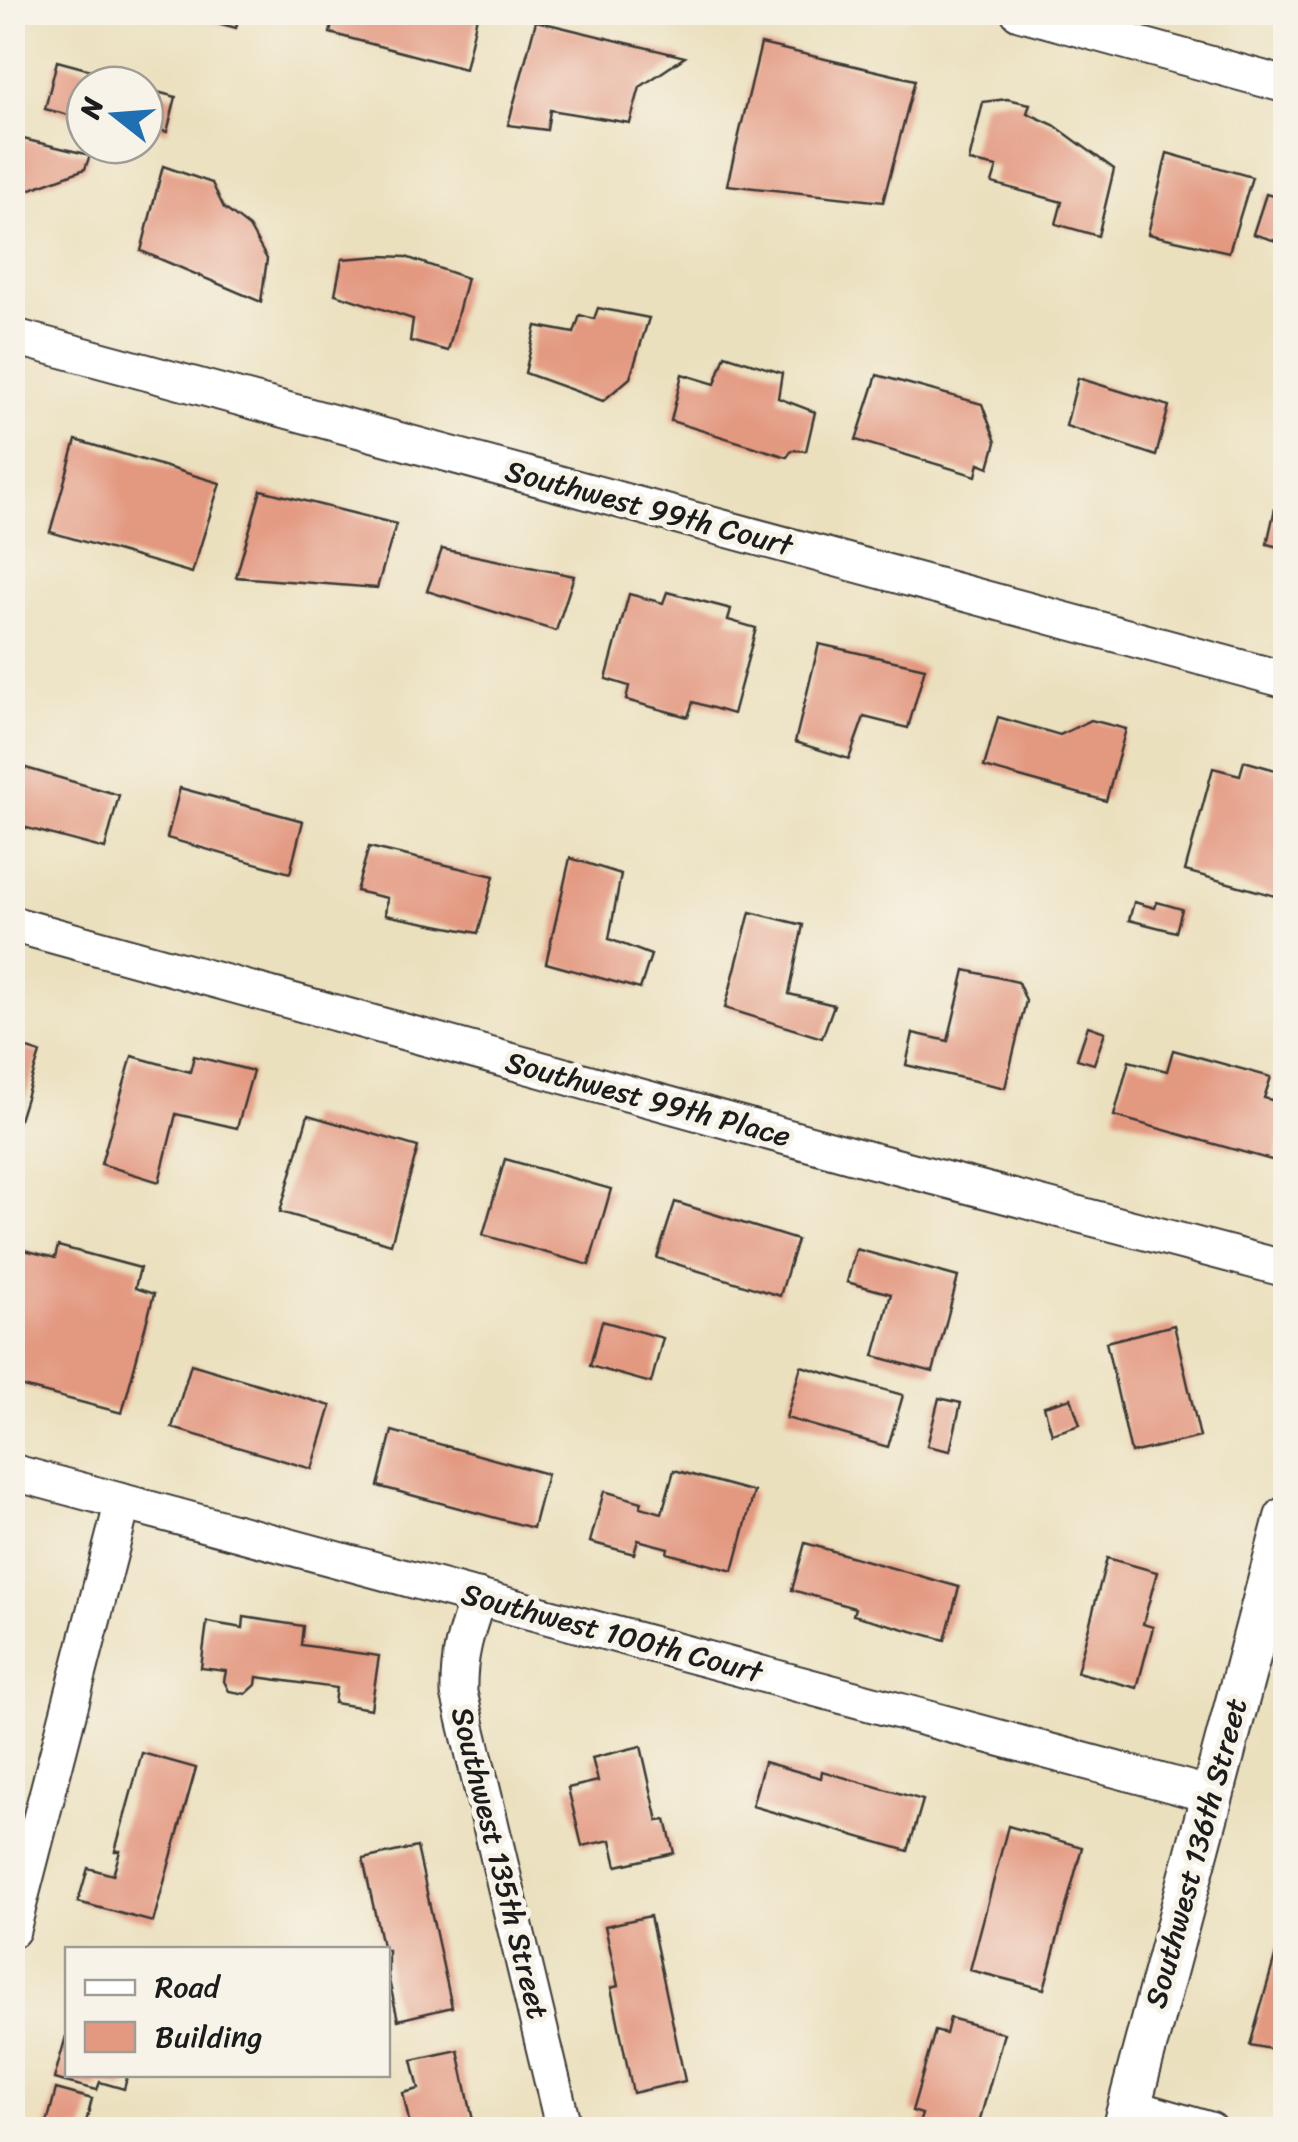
<svg xmlns="http://www.w3.org/2000/svg" width="1298" height="2142" viewBox="0 0 1298 2142" font-family="Sriracha,sans-serif">
  <rect width="100%" height="100%" fill="#f7f3e8"/>
  <filter id="ink" filterUnits="userSpaceOnUse"><feTurbulence type="fractalNoise" baseFrequency=".01" numOctaves="2"/><feDisplacementMap in="SourceGraphic" scale="20" xChannelSelector="R" yChannelSelector="G"/><feConvolveMatrix kernelMatrix="1 2 1 2 8 2 1 2 1" color-interpolation-filters="sRGB"/></filter>
  <filter id="wash" filterUnits="userSpaceOnUse"><feTurbulence type="fractalNoise" baseFrequency=".0048" numOctaves="4" result="noise"/><feDisplacementMap in="SourceGraphic" scale="40" xChannelSelector="R" yChannelSelector="G"/><feGaussianBlur stdDeviation="2.25" result="paint"/><feColorMatrix in="noise" values="0 0 0 0 0 0 0 0 0 0 0 0 0 0 0 0 0 1.4 0 .05"/><feComposite in="paint" operator="in"/></filter>
  <g filter="url(#wash)">
    <rect width="100%" height="100%" fill="#ebe0be"/>
    <g id="blocks">
      <!-- building -->
      <g fill="#e39880">
        <polygon points="177,12 240,12 236,28"/>
        <polygon points="335,12 478,12 465,69 330,33"/>
        <polygon points="536,21 685,57 640,87 630,123 550,110 547,130 508,125"/>
        <polygon points="761,44 915,80 883,202 727,185"/>
        <polygon points="57,61 120,78 118,85 85,85 85,119 45,109"/>
        <polygon points="157,92 176,97 167,132 148,127"/>
        <polygon points="1007,99 1030,104 1027,113 1054,125 1114,169 1098,236 1056,224 1062,202 992,183 997,167 969,161 983,102"/>
        <polygon points="12,112 23,115 19,138 90,155 85,169 12,196"/>
        <polygon points="1167,153 1252,177 1229,252 1148,234"/>
        <polygon points="163,166 212,183 224,208 249,227 267,259 261,302 141,251"/>
        <polygon points="1266,194 1286,200 1286,244 1253,234"/>
        <polygon points="381,256 406,257 467,278 448,351 410,341 413,319 335,294 342,259"/>
        <polygon points="598,308 649,318 630,378 603,401 525,373 536,326 574,333 580,315 594,319"/>
        <polygon points="725,355 782,373 778,398 815,412 806,451 792,450 787,457 671,421 682,374 715,384"/>
        <polygon points="877,375 982,404 996,442 989,467 979,463 976,476 856,440"/>
        <polygon points="1078,378 1169,406 1156,456 1066,426"/>
        <polygon points="76,440 220,483 192,573 50,532"/>
        <polygon points="261,490 396,524 377,588 236,577"/>
        <polygon points="1276,504 1286,506 1286,549 1267,544"/>
        <polygon points="442,549 574,576 556,631 427,591"/>
        <polygon points="667,592 731,609 728,620 756,628 733,714 693,702 688,717 626,700 629,686 606,679 629,594 663,603"/>
        <polygon points="819,644 925,668 908,728 864,717 849,759 795,742"/>
        <polygon points="998,717 1060,735 1091,720 1126,729 1106,801 984,767"/>
        <polygon points="1244,761 1286,773 1286,899 1185,871 1213,768 1240,775"/>
        <polygon points="12,764 119,795 105,849 12,824"/>
        <polygon points="180,788 303,821 290,873 167,838"/>
        <polygon points="369,847 494,876 478,933 385,915 387,898 356,891"/>
        <polygon points="570,858 621,874 609,939 651,955 640,989 546,963"/>
        <polygon points="1134,902 1155,908 1157,902 1182,909 1176,932 1129,920"/>
        <polygon points="750,912 803,925 789,994 834,1005 822,1038 725,1008"/>
        <polygon points="965,970 1018,982 1026,1001 1005,1088 906,1065 913,1033 948,1041"/>
        <polygon points="1088,1026 1105,1032 1094,1064 1077,1059"/>
        <polygon points="12,1044 40,1053 13,1139 12,1138"/>
        <polygon points="1173,1050 1271,1077 1264,1098 1286,1104 1286,1124 1275,1161 1114,1116 1129,1061 1167,1071"/>
        <polygon points="132,1056 190,1072 194,1056 253,1071 237,1128 176,1114 159,1182 101,1164"/>
        <polygon points="308,1115 418,1147 391,1244 280,1212"/>
        <polygon points="505,1159 611,1189 589,1265 483,1235"/>
        <polygon points="675,1202 797,1240 780,1296 657,1258"/>
        <polygon points="58,1246 140,1268 135,1288 154,1294 122,1413 12,1384 12,1265 17,1248 55,1258"/>
        <polygon points="856,1249 958,1277 933,1372 874,1356 891,1294 847,1282"/>
        <polygon points="602,1321 663,1338 651,1383 590,1366"/>
        <polygon points="1174,1325 1200,1437 1131,1453 1106,1342"/>
        <polygon points="191,1364 331,1406 312,1469 172,1428"/>
        <polygon points="801,1366 903,1395 888,1447 786,1418"/>
        <polygon points="939,1398 961,1403 950,1451 927,1446"/>
        <polygon points="1071,1398 1080,1425 1052,1434 1044,1406"/>
        <polygon points="392,1431 547,1474 533,1528 378,1486"/>
        <polygon points="674,1470 754,1492 733,1571 667,1553 668,1548 638,1540 634,1554 590,1542 604,1491 642,1502 640,1507 662,1513"/>
        <polygon points="805,1543 959,1587 945,1640 853,1615 855,1608 792,1590"/>
        <polygon points="1107,1558 1157,1572 1143,1624 1153,1627 1137,1688 1077,1672"/>
        <polygon points="244,1617 303,1626 301,1645 379,1656 371,1709 334,1703 336,1688 257,1677 256,1685 246,1694 229,1691 224,1681 226,1671 201,1668 207,1622 243,1628"/>
        <polygon points="641,1746 658,1821 666,1820 674,1853 617,1866 611,1840 582,1846 568,1788 598,1781 592,1758"/>
        <polygon points="142,1753 196,1768 153,1922 78,1902 88,1868 113,1875 120,1851 115,1851"/>
        <polygon points="764,1762 821,1778 822,1771 923,1800 908,1851 752,1806"/>
        <polygon points="1008,1826 1082,1847 1044,1989 970,1970"/>
        <polygon points="417,1847 452,2007 398,2020 388,1976 388,1950 383,1950 363,1859"/>
        <polygon points="650,1916 685,2081 633,2093 611,1988 618,1986 605,1926"/>
        <polygon points="1284,1925 1286,1926 1286,2052 1250,2045"/>
        <polygon points="950,2018 1004,2033 977,2130 917,2130 922,2114 912,2111 935,2031 946,2034"/>
        <polygon points="66,2036 68,2074 128,2074 124,2089 100,2082 97,2090 54,2079"/>
        <polygon points="458,2050 475,2130 411,2130 403,2093 419,2089 412,2060"/>
        <polygon points="56,2089 92,2099 84,2130 57,2130 46,2127"/>
      </g>
    </g>
  </g>
  <g filter="url(#ink)">
    <use href="#blocks" fill-opacity="0" stroke="#3b3934" stroke-width="2.5"/>
    <g fill="none" stroke-linecap="round" stroke-linejoin="round">
      <defs>
        <g id="minor">
          <polyline points="1019,12 1286,85"/>
          <polyline points="12,336 1286,680"/>
          <polyline points="12,924 852,1155 1286,1269"/>
          <polyline points="12,1472 1211,1795"/>
          <path d="M478,1597C466,1633 458,1655 459,1693L564,2130"/>
          <polyline points="12,1930 123,1502"/>
          <polyline points="1129,2107 1210,2130"/>
        </g>
        <polyline id="tertiary" points="1123,2130 1286,1518"/>
      </defs>
      <!-- minor casing -->
      <use href="#minor" stroke="#3b3934" stroke-width="39"/>
      <!-- tertiary casing -->
      <use href="#tertiary" stroke="#3b3934" stroke-width="46"/>
      <!-- minor -->
      <use href="#minor" stroke="#fff" stroke-width="35"/>
      <!-- tertiary -->
      <use href="#tertiary" stroke="#fff" stroke-width="42"/>
    </g>
  </g>
  <g text-anchor="middle" stroke-width="10" stroke-linejoin="round" paint-order="stroke">
    <!-- street labels -->
    <g font-size="30" fill="#1c1c1c" stroke="#f7f3e8">
      <text transform="translate(649 508) rotate(15)" y="10">Southwest 99th Court</text>
      <text transform="translate(648 1099) rotate(15)" y="10">Southwest 99th Place</text>
      <text transform="translate(612 1633) rotate(15)" y="10">Southwest 100th Court</text>
      <text transform="translate(1196 1853) rotate(-75)" y="10">Southwest 136th Street</text>
      <text transform="translate(500 1863) rotate(76)" y="10">Southwest 135th Street</text>
    </g>
  </g>
  <!-- margin -->
  <rect width="1298" height="2142" fill="none" stroke="#f7f3e8" stroke-width="50"/>
  <!-- legend -->
  <rect x="65" y="1947" width="325" height="130" fill="#f7f3e8" stroke="#9f9d96" stroke-width="2.5"/>
  <rect x="85" y="1980" width="50" height="15" fill="#ffffff" stroke="#9f9d96" stroke-width="2.5"/>
  <text x="155" y="1997" font-size="30" fill="#1c1c1c">Road</text>
  <rect x="85" y="2022" width="50" height="30" fill="#e39880" stroke="#9f9d96" stroke-width="2.5"/>
  <text x="155" y="2047" font-size="30" fill="#1c1c1c">Building</text>
  <!-- north arrow -->
  <g transform="translate(115 115) rotate(287)"><circle r="48" fill="#f7f3e8" stroke="#9f9d96" stroke-width="2.5"/>
  <path d="M0-8L18 38L0 25L-18 38Z" fill="#1f6fb2"/>
  <text y="-15" font-size="28" font-weight="bold" text-anchor="middle" fill="#1c1c1c">N</text>
  </g>
</svg>
